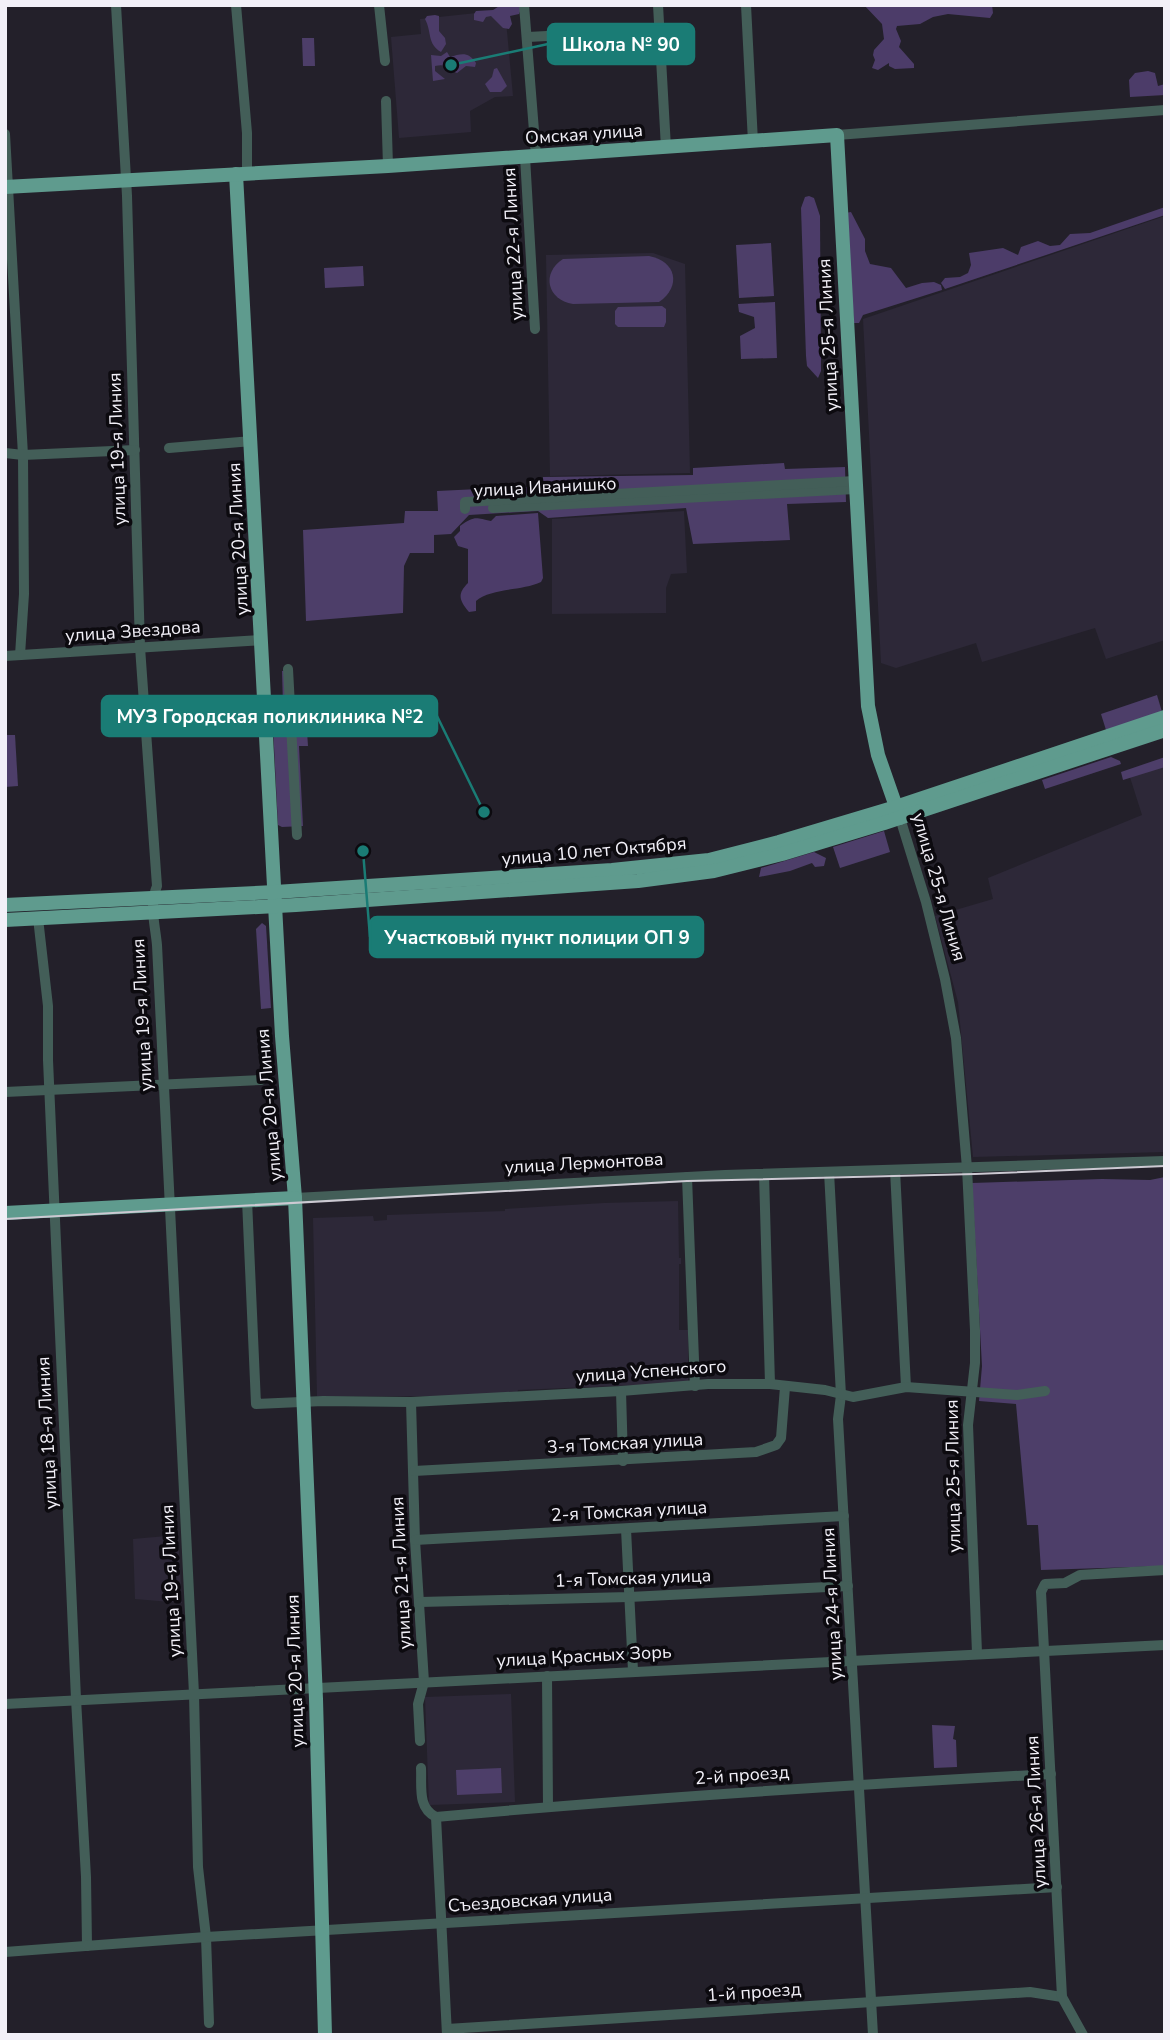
<svg xmlns="http://www.w3.org/2000/svg" width="1170" height="2040" viewBox="0 0 1170 2040" font-family="'Nunito Sans',sans-serif">
  <rect width="100%" height="100%" fill="#23202a"/>
  <!-- built -->
  <g fill="#2d2838">
    <polygon points="505,10 513,96 495,97 470,111 471,132 399,138 391,37 421,34 420,19"/>
    <polygon points="1165,216 1165,640 1106,659 1095,628 982,662 976,643 896,668 881,663 863,319"/>
    <polygon points="653,253 685,264 690,473 550,476 546,255"/>
    <polygon points="684,511 687,573 671,574 666,588 666,613 552,614 552,519"/>
    <polygon points="1165,759 1165,1152 973,1157 958,1002 935,916 993,899 988,878 1142,815 1128,771"/>
    <polygon points="678,1201 679,1258 681,1258 681,1264 679,1264 679,1330 688,1330 688,1383 518,1390 517,1393 475,1396 317,1396 313,1218 373,1216 374,1221 387,1220 387,1215 505,1211 505,1209 604,1203"/>
    <polygon points="178,1535 182,1603 135,1599 133,1539"/>
    <polygon points="511,1694 515,1802 429,1805 425,1697"/>
  </g>
  <!-- green -->
  <g fill="#4d3e69">
    <polygon points="302,38 314,38 315,66 303,66"/>
    <polygon points="771,243 774,296 739,298 736,245"/>
    <path d="M649,256C676,261 682,286 659,302L573,304C547,300 541,273 563,259Z"/>
    <polygon points="363,266 364,286 325,288 324,268"/>
    <polygon points="775,302 777,358 741,359 740,336 755,328 754,317 739,312 738,304"/>
    <polygon points="662,306 666,309 666,322 664,327 618,327 615,324 615,311 618,307"/>
    <polygon points="784,463 785,469 845,467 846,502 787,504 790,540 693,544 686,508 548,518 538,511 469,515 451,534 434,535 434,553 410,553 404,566 403,613 306,621 303,530 404,523 405,511 438,511 437,491 543,486 543,477 693,475 693,468"/>
    <polygon points="292,670 293,702 305,702 308,746 299,746 303,826 282,827 278,825 272,707 283,706 282,671"/>
    <polygon points="1157,695 1162,712 1106,730 1101,714"/>
    <polygon points="5,735 15,735 18,786 5,787"/>
    <polygon points="1111,757 1120,761 1121,764 1045,789 1042,780"/>
    <polygon points="1165,757 1165,767 1123,780 1121,772"/>
    <polygon points="884,831 890,852 840,868 833,847"/>
    <polygon points="814,852 826,858 824,866 815,867 812,863 790,871 759,877 761,868"/>
    <polygon points="262,923 266,926 271,1008 261,1009 256,929"/>
    <polygon points="1165,1177 1165,1566 1041,1570 1038,1525 1027,1525 1016,1404 979,1401 982,1366 972,1183 1102,1179 1150,1180"/>
    <polygon points="932,1725 955,1726 953,1739 956,1740 957,1767 934,1768"/>
    <polygon points="501,1768 502,1793 457,1795 456,1770"/>
  </g>
  <!-- forest -->
  <g fill="#4c3c69">
    <polygon points="501,5 519,5 521,9 519,14 510,16 512,24 509,29 503,28 491,16 486,17 483,22 474,20 474,14 476,11 493,10"/>
    <polygon points="864,5 992,5 993,13 990,18 948,14 933,17 920,24 897,26 896,29 901,41 899,47 914,64 914,68 895,69 889,66 889,63 878,70 872,68 875,60 873,55 874,50 884,39 882,24"/>
    <path d="M435,15L439,16V31L445,38L446,44L441,52C427,44 432,32 425,19L427,16Z"/>
    <path d="M447,52L450,57C462,53 469,52 476,63L475,67L466,66L457,73C449,70 448,63 435,66V71L445,79L433,81L431,55L441,56Z"/>
    <polygon points="497,68 507,86 501,92 490,92 485,84 492,77 494,69"/>
    <polygon points="1148,71 1155,73 1158,86 1165,84 1165,95 1130,97 1129,80 1135,73"/>
    <polygon points="809,196 814,198 820,216 821,371 818,378 807,366 806,356 801,208 805,197"/>
    <polygon points="1165,207 1165,215 945,289 941,283 945,278 960,277 968,273 971,265 969,253 1003,248 1018,255 1021,247 1038,241 1050,246 1060,245 1070,234 1090,233"/>
    <polygon points="851,212 865,239 865,251 870,264 891,268 906,288 922,283 934,282 941,285 942,290 863,315 859,323 854,323 845,213"/>
    <path d="M538,513L543,578L541,582C522,591 491,588 476,601V611L469,612C459,600 457,594 468,583V549L458,546L454,537L460,531V526C475,515 476,518 491,521L496,516Z"/>
  </g>
  <g fill="none" stroke-linecap="round" stroke-linejoin="round">
    <!-- minor -->
    <g stroke="#435e58" stroke-width="10">
      <path d="M116,5L127,196L140,647L157,886C149,905 155,924 157,945L194,1694L198,1867L206,1937L209,2023"/>
      <polyline points="236,5 247,133 247,173"/>
      <polyline points="379,5 385,61"/>
      <polyline points="524,5 536,156"/>
      <polyline points="658,5 666,148"/>
      <polyline points="746,5 753,142"/>
      <polyline points="528,37 660,30"/>
      <polyline points="386,101 388,166"/>
      <polyline points="5,134 23,455 24,594 20,655"/>
      <polyline points="837,135 1165,110"/>
      <polyline points="525,157 535,329"/>
      <polyline points="169,448 252,441"/>
      <polyline points="5,453 23,455 135,450"/>
      <polyline points="493,508 855,489"/>
      <polyline points="465,509 465,502 855,481"/>
      <polyline points="5,656 262,640"/>
      <polyline points="288,669 297,835"/>
      <polyline points="900,818 926,902 945,979 956,1038 967,1168 975,1330 975,1363 968,1425 977,1653"/>
      <polyline points="38,918 48,1006 48,1060 76,1699 86,1877 87,1946"/>
      <polyline points="5,1092 261,1080"/>
      <polyline points="895,1170 906,1387"/>
      <polyline points="829,1172 841,1395 838,1419 873,2035"/>
      <polyline points="764,1174 770,1384"/>
      <polyline points="687,1177 695,1386"/>
      <polyline points="295,1198 725,1175 1165,1161"/>
      <polyline points="247,1200 256,1404 323,1401 411,1402 621,1391 708,1384 770,1384 825,1390 853,1397 906,1387 1017,1395 1045,1391"/>
      <polyline points="621,1391 623,1461"/>
      <polyline points="411,1402 415,1540 424,1682 418,1704 420,1741"/>
      <polyline points="414,1471 756,1452 776,1445 781,1438 785,1387"/>
      <polyline points="626,1529 633,1671"/>
      <polyline points="415,1540 844,1516"/>
      <polyline points="420,1602 629,1597 848,1586"/>
      <polyline points="547,1676 548,1807"/>
      <polyline points="5,1704 1165,1645"/>
      <path d="M421,1768C422,1786 417,1808 436,1817"/>
      <path d="M436,1817C641,1798 846,1785 1051,1774"/>
      <polyline points="436,1817 447,2035"/>
      <polyline points="5,1952 206,1937 1057,1887"/>
      <polyline points="447,2029 1030,1992 1062,1997"/>
      <polyline points="1083,2035 1062,1997 1041,1592 1045,1584 1065,1583 1080,1575 1165,1570"/>
    </g>
    <!-- major -->
    <g stroke="#5f9b8e" stroke-width="14">
      <polyline points="236,174 282,1036 295,1198 316,1699 325,2035"/>
      <polyline points="5,187 388,166 837,135 868,706 878,755 900,818"/>
      <polyline points="5,905 275,892 612,870 709,860 779,842 896,807 1165,717"/>
      <polyline points="5,920 296,905 638,881 714,871 782,854 884,823 1165,730"/>
      <polyline points="5,1213 295,1198"/>
    </g>
    <!-- tram -->
    <polyline stroke="#ccc9d2" stroke-width="2" points="5,1219 687,1181 975,1174 1165,1166"/>
  </g>
  <g text-anchor="middle" stroke-width="7" stroke-linejoin="round" paint-order="stroke">
    <!-- street labels -->
    <g font-size="18" fill="#f2f0f8" stroke="#0c0a0f">
      <text transform="translate(584 134) rotate(-4)" y="6">Омская улица</text>
      <text transform="translate(513 244) rotate(-93)" y="6">улица 22-я Линия</text>
      <text transform="translate(828 335) rotate(-93)" y="6">улица 25-я Линия</text>
      <text transform="translate(117 449) rotate(-92)" y="6">улица 19-я Линия</text>
      <text transform="translate(545 487) rotate(-3)" y="6">улица Иванишко</text>
      <text transform="translate(238 539) rotate(-93)" y="6">улица 20-я Линия</text>
      <text transform="translate(133 631) rotate(-4)" y="6">улица Звездова</text>
      <text transform="translate(594 851) rotate(-5)" y="6">улица 10 лет Октября</text>
      <text transform="translate(939 887) rotate(74)" y="6">улица 25-я Линия</text>
      <text transform="translate(142 1015) rotate(-93)" y="6">улица 19-я Линия</text>
      <text transform="translate(269 1105) rotate(-95)" y="6">улица 20-я Линия</text>
      <text transform="translate(584 1163) rotate(-3)" y="6">улица Лермонтова</text>
      <text transform="translate(651 1371) rotate(-4)" y="6">улица Успенского</text>
      <text transform="translate(47 1433) rotate(-93)" y="6">улица 18-я Линия</text>
      <text transform="translate(625 1443) rotate(-3)" y="6">3-я Томская улица</text>
      <text transform="translate(953 1476) rotate(-91)" y="6">улица 25-я Линия</text>
      <text transform="translate(629 1511) rotate(-3)" y="6">2-я Томская улица</text>
      <text transform="translate(401 1573) rotate(-93)" y="6">улица 21-я Линия</text>
      <text transform="translate(633 1578) rotate(-2)" y="6">1-я Томская улица</text>
      <text transform="translate(171 1581) rotate(-93)" y="6">улица 19-я Линия</text>
      <text transform="translate(832 1604) rotate(-93)" y="6">улица 24-я Линия</text>
      <text transform="translate(584 1656) rotate(-3)" y="6">улица Красных Зорь</text>
      <text transform="translate(295 1671) rotate(-92)" y="6">улица 20-я Линия</text>
      <text transform="translate(742 1775) rotate(-4)" y="6">2-й проезд</text>
      <text transform="translate(1036 1812) rotate(-93)" y="6">улица 26-я Линия</text>
      <text transform="translate(530 1900) rotate(-4)" y="6">Съездовская улица</text>
      <text transform="translate(754 1992) rotate(-4)" y="6">1-й проезд</text>
    </g>
  </g>
  <!-- callouts -->
  <path fill="none" stroke="#1a7c75" stroke-width="2.5" d="M451 65L548 44M484 812L437 716M363 851L370 937"/>
  <g fill="#1a7c75" stroke="#0c0a0f" stroke-width="2.5">
    <circle cx="451" cy="65" r="7"/>
    <circle cx="484" cy="812" r="7"/>
    <circle cx="363" cy="851" r="7"/>
  </g>
  <g fill="#1a7c75" stroke="#1a7c75" stroke-width="2.5">
    <rect x="548" y="24" width="146" height="40" rx="7"/>
    <rect x="102" y="696" width="335" height="40" rx="7"/>
    <rect x="370" y="917" width="333" height="40" rx="7"/>
  </g>
  <g font-size="19" text-anchor="middle" font-weight="bold" fill="#fff">
    <text x="621" y="51">Школа № 90</text>
    <text x="270" y="723">МУЗ Городская поликлиника №2</text>
    <text x="537" y="944">Участковый пункт полиции ОП 9</text>
  </g>
  <!-- border -->
  <rect width="1170" height="2040" fill="none" stroke="#f2f0f8" stroke-width="14"/>
</svg>
